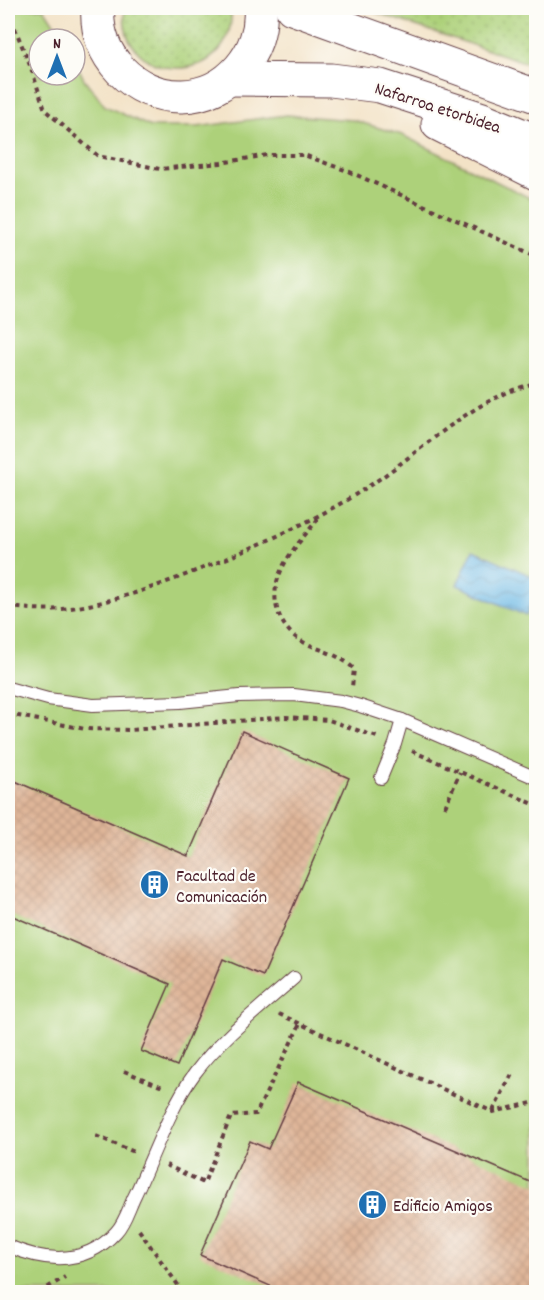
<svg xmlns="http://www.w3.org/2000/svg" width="544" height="1300" viewBox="0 0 544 1300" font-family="Dekko,sans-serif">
  <defs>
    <pattern id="grass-dots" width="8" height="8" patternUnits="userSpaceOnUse" patternTransform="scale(1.5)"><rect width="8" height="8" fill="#add17a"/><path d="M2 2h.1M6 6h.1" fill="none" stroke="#96b36a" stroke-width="1.8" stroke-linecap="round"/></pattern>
    <pattern id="water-waves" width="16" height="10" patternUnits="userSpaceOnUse" patternTransform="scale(1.5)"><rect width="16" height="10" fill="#6db9e6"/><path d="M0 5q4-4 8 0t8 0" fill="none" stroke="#5c96bb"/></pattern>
    <pattern id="building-cross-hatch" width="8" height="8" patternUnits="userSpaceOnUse" patternTransform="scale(1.5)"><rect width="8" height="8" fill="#dfb699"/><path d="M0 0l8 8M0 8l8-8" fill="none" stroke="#c19c84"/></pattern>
  </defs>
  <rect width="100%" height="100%" fill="#fdfcf7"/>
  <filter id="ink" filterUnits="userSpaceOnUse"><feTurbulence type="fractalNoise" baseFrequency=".0167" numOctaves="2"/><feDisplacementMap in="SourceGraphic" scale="12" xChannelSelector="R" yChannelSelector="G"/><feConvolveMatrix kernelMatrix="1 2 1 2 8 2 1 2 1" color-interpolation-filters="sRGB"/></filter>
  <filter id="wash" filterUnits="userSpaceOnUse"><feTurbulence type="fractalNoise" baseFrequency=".008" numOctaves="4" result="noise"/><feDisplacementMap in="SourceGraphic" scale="24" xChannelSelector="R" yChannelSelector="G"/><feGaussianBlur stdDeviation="1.35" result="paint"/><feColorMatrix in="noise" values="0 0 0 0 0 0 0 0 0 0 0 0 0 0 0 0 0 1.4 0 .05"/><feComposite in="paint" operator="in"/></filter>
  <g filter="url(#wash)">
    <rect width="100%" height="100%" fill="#f3e2c6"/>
    <!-- grass -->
    <g fill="url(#grass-dots)" stroke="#7c7852" stroke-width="1.5">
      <path d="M125,8H231C237,91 115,85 125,8Z"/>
      <polygon points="362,8 536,8 536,66"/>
    </g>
    <!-- park -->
    <polygon fill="#add17a" stroke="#7c7852" stroke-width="1.5" points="8,8 44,8 64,39 39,39 39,75 75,75 75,61 84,79 105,106 151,127 197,127 286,115 353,120 402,135 536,201 536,1292 8,1292"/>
    <!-- water -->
    <polygon fill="url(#water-waves)" stroke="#5c6c88" stroke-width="1.5" points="473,550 536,578 536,591 526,616 457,585"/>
    <g id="blocks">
      <!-- building -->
      <g fill="url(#building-cross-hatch)">
        <polygon points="242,731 349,778 263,976 223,959 177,1066 141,1051 170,984 8,914 8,778 188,856"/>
        <polygon points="298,1082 537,1185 537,1293 286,1293 200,1255 250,1141 268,1149"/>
      </g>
    </g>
  </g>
  <g filter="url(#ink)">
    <use href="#blocks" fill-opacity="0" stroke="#633c42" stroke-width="1.5"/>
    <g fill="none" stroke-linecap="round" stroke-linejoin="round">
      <defs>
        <g id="service">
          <polyline points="8,688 48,699 93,705 180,702 239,696 294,695 341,701 360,706 402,720 536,778"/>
          <polyline points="381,778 395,744 402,720"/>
          <path d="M8,1246C47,1263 86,1265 116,1232C125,1223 129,1207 135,1195C153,1157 171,1105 195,1073C221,1038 261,1007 294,978"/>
        </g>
        <g id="secondary">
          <path d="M98,8C94,55 134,97 182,96C228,95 264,52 260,8"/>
          <polyline points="292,8 536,96"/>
          <polyline points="230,79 331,80 380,86 482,119 536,141"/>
          <polyline points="438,124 536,173"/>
        </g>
      </defs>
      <!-- service casing -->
      <use href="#service" stroke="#633c42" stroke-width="14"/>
      <!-- secondary casing -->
      <use href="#secondary" stroke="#633c42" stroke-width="35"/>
      <!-- path -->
      <g stroke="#633c42" stroke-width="4" stroke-dasharray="4.5 4.5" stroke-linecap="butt">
        <polyline points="8,11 31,68 45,110 98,156 160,169 221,163 267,155 304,155 350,172 536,256"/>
        <path d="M318,519C296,547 263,578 280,617C285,628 293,637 305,643C322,651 341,655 354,669L352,687"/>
        <path d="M8,607C29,609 50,611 71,608C121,601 171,581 218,562C273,539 326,515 375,482C427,447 473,398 536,383"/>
        <polyline points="8,714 85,729 131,730 285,717 329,720 380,738"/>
        <polyline points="412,751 536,805"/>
        <polyline points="445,807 460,772"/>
        <polyline points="279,1014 493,1112 536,1102"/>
        <polyline points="124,1071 165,1088"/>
        <polyline points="493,1111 512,1074"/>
        <polyline points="96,1136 137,1153"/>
        <polyline points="166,1165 204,1183 231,1116 256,1114 300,1024"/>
        <polyline points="139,1230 183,1292"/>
        <polyline points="40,1292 65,1277"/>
      </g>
      <!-- service -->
      <use href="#service" stroke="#fff" stroke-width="12"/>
      <!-- secondary -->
      <use href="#secondary" stroke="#fff" stroke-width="33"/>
    </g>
  </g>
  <!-- icons -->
  <defs>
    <symbol id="building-disc" viewBox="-11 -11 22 22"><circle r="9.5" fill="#1f6fb2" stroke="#fdfcf7"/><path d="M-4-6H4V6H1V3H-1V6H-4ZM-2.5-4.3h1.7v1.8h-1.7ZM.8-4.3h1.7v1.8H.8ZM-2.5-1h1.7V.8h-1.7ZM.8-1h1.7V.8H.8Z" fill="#fff"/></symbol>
  </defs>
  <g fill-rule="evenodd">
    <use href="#building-disc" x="138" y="868" width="33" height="33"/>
    <use href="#building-disc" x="356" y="1188" width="33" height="33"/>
  </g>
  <g text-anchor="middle" stroke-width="4.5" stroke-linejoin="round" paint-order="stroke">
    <!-- street labels -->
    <g font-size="18" fill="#4a1f2b" stroke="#fdfcf7">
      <text transform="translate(438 107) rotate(18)" y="6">Nafarroa etorbidea</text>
    </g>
    <!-- poi labels -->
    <g font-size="18" fill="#4a1f2b" stroke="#fdfcf7" text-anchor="start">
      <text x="176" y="881">Facultad de<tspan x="176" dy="21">Comunicación</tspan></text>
      <text x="393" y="1211">Edificio Amigos</text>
    </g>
  </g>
  <!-- margin -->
  <rect width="544" height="1300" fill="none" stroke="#fdfcf7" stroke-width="30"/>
  <!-- north arrow -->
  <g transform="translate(57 57)"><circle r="28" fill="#fdfcf7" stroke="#b5a4a5" stroke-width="1.5"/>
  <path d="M0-4.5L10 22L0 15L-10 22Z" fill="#1f6fb2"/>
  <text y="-9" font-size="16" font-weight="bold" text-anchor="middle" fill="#4a1f2b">N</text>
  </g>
</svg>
